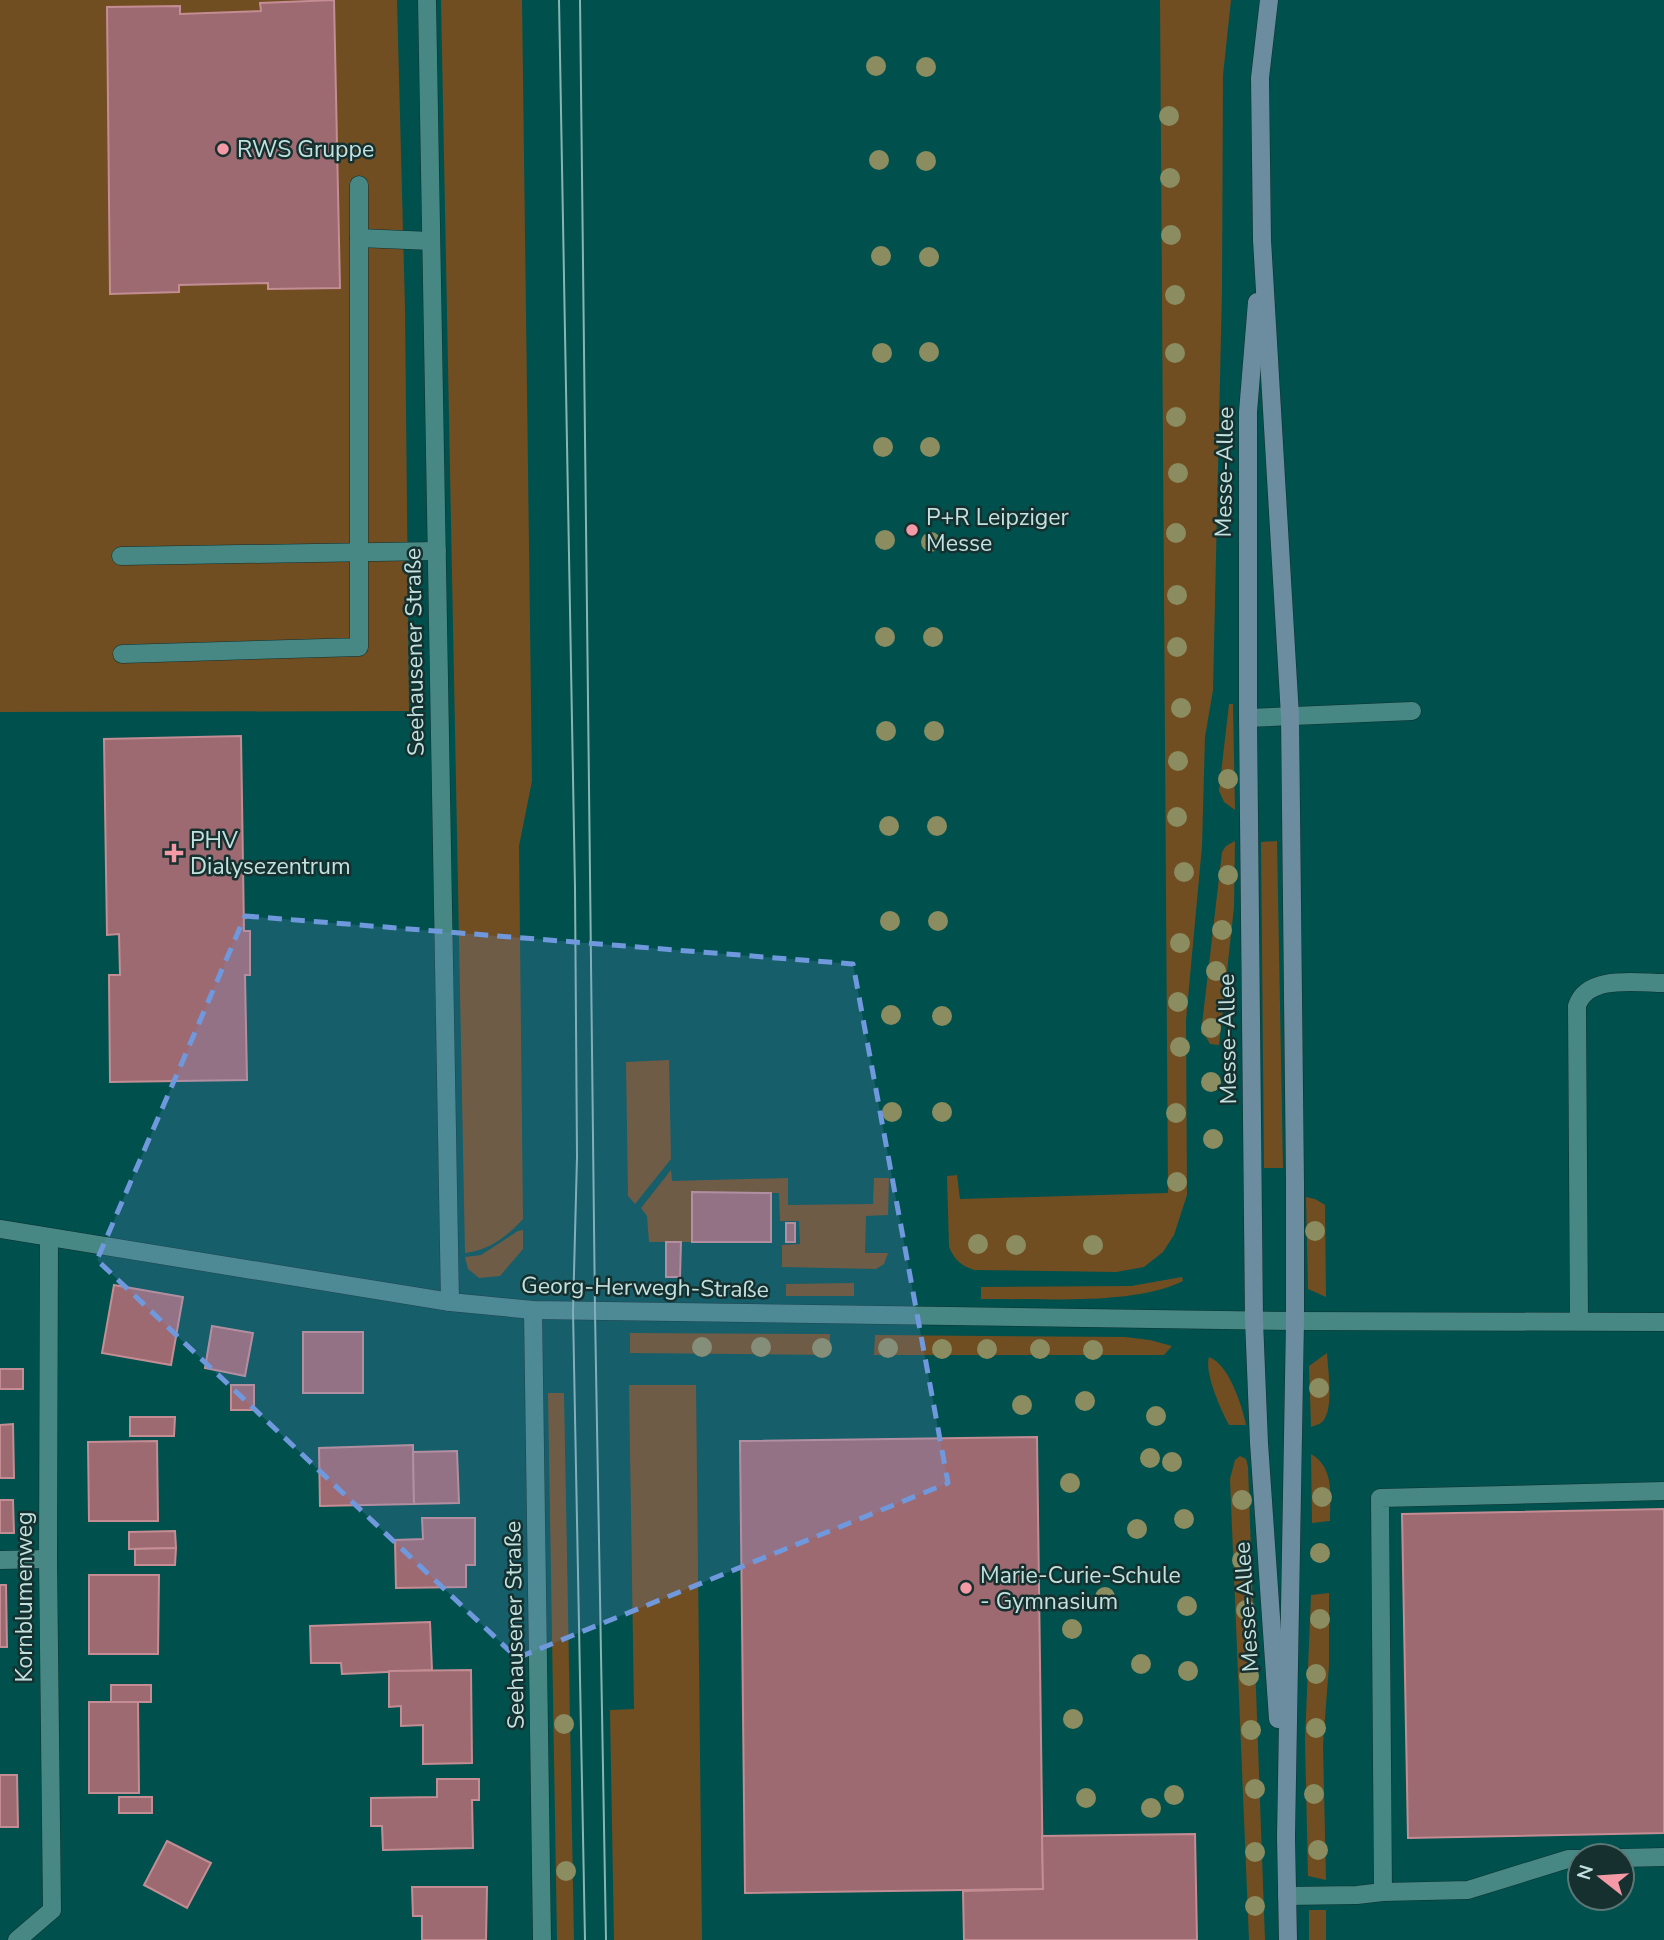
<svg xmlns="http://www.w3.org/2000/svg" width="1664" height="1940" viewBox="0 0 1664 1940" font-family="'Nunito Sans',sans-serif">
  <rect width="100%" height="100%" fill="#00504d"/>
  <!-- green -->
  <g fill="#704e22">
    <polygon points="0,0 397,0 405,308 409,711 0,712"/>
    <path d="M441,0H522L532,781L519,846L523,1219C506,1237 490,1250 465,1253Z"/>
    <path d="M1160,0H1231L1223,75L1222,290L1213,690L1205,737L1202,846L1186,1020L1187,1195L1174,1235L1163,1252L1144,1267L1116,1272L974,1270C960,1265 955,1260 949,1247L947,1176L957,1175L960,1199L1168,1193Z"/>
    <polygon points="1229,704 1233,704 1235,810 1224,802 1219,791"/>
    <polygon points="1235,841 1234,907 1219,1045 1210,1044 1206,1037 1201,1033 1222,852 1226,846"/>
    <polygon points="1277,841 1283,1168 1264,1168 1261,842"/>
    <polygon points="669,1060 671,1159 635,1204 628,1196 626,1062"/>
    <polygon points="671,1170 672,1181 788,1178 788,1205 873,1204 874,1178 889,1178 888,1215 866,1216 865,1253 888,1253 884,1264 876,1269 782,1267 782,1245 800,1244 799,1221 780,1221 779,1193 692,1193 692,1242 649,1242 647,1216 641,1208"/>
    <polygon points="1306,1197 1315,1199 1325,1205 1326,1297 1308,1289"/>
    <polygon points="523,1230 523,1249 500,1276 479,1278 468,1269 465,1257 481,1255 518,1231"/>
    <path d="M1182,1277L1183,1281C1135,1306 1036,1298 981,1299V1287L1131,1286Z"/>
    <polygon points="854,1283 854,1296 786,1296 786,1284"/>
    <polygon points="630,1333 830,1334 830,1355 630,1353"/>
    <polygon points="875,1335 1125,1337 1150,1340 1172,1346 1164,1355 874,1355"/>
    <path d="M1327,1353C1328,1369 1333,1405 1325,1418C1322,1424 1317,1425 1311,1427L1309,1366Z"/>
    <path d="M1209,1357C1229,1364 1242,1406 1246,1425H1229C1221,1411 1204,1372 1209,1357Z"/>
    <polygon points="629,1385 696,1385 702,1940 614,1940 610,1710 634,1709"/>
    <polygon points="548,1393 564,1393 574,1940 557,1940"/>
    <path d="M1311,1454C1335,1468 1330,1496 1330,1521L1312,1523Z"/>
    <polygon points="1240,1456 1246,1459 1248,1467 1265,1940 1249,1940 1230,1479 1235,1460"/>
    <polygon points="1329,1593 1329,1665 1323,1745 1326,1880 1308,1876 1305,1740 1311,1595"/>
    <rect x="1309" y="1910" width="17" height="30"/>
  </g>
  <!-- building -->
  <g fill="#9e6a71" stroke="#c38d93" stroke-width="2">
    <polygon points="334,0 340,288 268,289 268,283 179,285 179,292 110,294 107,7 180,6 180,14 261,11 260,3"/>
    <polygon points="241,736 244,931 250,931 250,975 245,975 247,1080 110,1082 109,975 120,975 119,934 107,935 104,739"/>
    <polygon points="692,1192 771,1193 771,1242 692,1242"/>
    <rect x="786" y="1223" width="9" height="19"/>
    <polygon points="666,1242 681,1242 680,1277 666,1277"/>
    <polygon points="114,1285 183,1297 171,1365 102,1353"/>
    <polygon points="212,1326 253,1333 245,1376 205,1368"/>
    <rect x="303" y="1332" width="60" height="61"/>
    <rect x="0" y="1369" width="23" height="20"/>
    <rect x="231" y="1385" width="23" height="25"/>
    <polygon points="130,1417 175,1417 174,1436 130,1436"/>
    <polygon points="13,1424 14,1478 0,1478 0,1425"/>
    <polygon points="1037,1437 1043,1889 745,1893 740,1441"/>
    <polygon points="157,1441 158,1521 89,1521 88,1442"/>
    <polygon points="413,1445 414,1504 320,1506 319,1448"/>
    <polygon points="457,1451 459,1503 414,1504 413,1452"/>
    <polygon points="0,1500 13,1500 14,1533 0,1533"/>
    <polygon points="1664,1509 1664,1833 1408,1838 1402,1514"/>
    <polygon points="422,1518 475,1518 475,1565 466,1565 466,1587 396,1588 395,1540 423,1539"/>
    <polygon points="175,1531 176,1548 129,1549 129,1532"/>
    <polygon points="176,1548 175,1565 135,1565 135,1549"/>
    <polygon points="89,1575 159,1575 158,1654 89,1654"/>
    <polygon points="0,1585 6,1585 7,1647 0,1647"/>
    <polygon points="430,1622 432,1670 342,1674 341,1663 311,1663 310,1626"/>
    <polygon points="471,1670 472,1763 423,1764 423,1725 401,1726 401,1706 389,1707 389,1671"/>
    <rect x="111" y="1685" width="40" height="17"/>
    <polygon points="89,1702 138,1702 139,1793 89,1793"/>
    <polygon points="0,1775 17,1775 18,1827 0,1827"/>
    <polygon points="437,1779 479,1779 479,1800 472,1800 473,1848 383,1850 382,1826 371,1826 371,1798 437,1797"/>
    <rect x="119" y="1797" width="33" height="16"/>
    <polygon points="1195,1834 1197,1940 964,1940 963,1891 1043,1889 1042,1836"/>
    <polygon points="167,1841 211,1863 187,1908 144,1885"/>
    <polygon points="412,1887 487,1887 486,1940 422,1940 422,1916 413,1916"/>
  </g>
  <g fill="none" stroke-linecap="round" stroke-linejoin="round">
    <defs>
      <g id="lane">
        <polyline points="359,185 359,238"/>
        <polyline points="121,556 437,551"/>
        <polyline points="122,654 359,647 359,238 431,241"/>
        <polyline points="1248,718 1412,711"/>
        <polyline points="1295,1321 1664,1322"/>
        <path d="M1579,1321L1577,1006C1587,974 1638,983 1664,983"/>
        <polyline points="1622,1858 1664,1857"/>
        <polyline points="1580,1859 1568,1859 1468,1890 1383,1892 1380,1498 1664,1491"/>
        <polyline points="1287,1896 1357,1895 1383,1892"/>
      </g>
      <g id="street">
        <polyline points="427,0 450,1302"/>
        <polyline points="0,1229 450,1302 533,1310 1295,1321"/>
        <polyline points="533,1310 542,1940"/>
        <polyline points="0,1560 48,1559"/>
        <polyline points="17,1940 52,1910 48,1559 49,1238"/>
      </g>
      <g id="secondary">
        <polyline points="1269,0 1260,78 1262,240 1290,716 1295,1183 1295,1321 1286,1837 1288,1940"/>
        <polyline points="1257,302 1248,412 1248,718 1254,1320 1259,1443 1278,1719"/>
      </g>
    </defs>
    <!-- lane casing -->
    <use href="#lane" stroke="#0e3130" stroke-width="19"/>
    <!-- street casing -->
    <use href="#street" stroke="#0e3130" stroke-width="19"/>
    <!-- secondary casing -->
    <use href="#secondary" stroke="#0e3130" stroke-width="19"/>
    <!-- lane -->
    <use href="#lane" stroke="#478884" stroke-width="18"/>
    <!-- street -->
    <use href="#street" stroke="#478884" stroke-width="18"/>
    <!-- secondary -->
    <use href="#secondary" stroke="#6c8c9f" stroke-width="18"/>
    <!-- tram -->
    <g stroke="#88b5b3" stroke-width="2">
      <polyline points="559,0 575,888 577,1157 573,1311 585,1940"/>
      <polyline points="580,0 595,1312 606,1940"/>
    </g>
  </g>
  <!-- trees -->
  <g fill="#8b8c60">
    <circle cx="876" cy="66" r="10"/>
    <circle cx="926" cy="67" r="10"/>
    <circle cx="1169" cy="116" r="10"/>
    <circle cx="879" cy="160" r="10"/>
    <circle cx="926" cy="161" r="10"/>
    <circle cx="1170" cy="178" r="10"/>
    <circle cx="1171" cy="235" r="10"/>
    <circle cx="881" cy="256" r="10"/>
    <circle cx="929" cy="257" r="10"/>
    <circle cx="1175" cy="295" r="10"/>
    <circle cx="929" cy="352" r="10"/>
    <circle cx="882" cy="353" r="10"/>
    <circle cx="1175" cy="353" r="10"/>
    <circle cx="1176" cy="417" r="10"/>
    <circle cx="883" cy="447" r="10"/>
    <circle cx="930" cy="447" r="10"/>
    <circle cx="1178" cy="473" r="10"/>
    <circle cx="1176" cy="533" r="10"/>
    <circle cx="885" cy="540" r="10"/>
    <circle cx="931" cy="542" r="10"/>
    <circle cx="1177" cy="595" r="10"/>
    <circle cx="885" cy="637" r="10"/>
    <circle cx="933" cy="637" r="10"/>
    <circle cx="1177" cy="647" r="10"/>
    <circle cx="1181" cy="708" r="10"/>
    <circle cx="886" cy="731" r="10"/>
    <circle cx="934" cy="731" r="10"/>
    <circle cx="1178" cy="761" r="10"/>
    <circle cx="1228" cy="779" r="10"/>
    <circle cx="1177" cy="817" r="10"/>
    <circle cx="889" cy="826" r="10"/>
    <circle cx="937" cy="826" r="10"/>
    <circle cx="1184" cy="872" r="10"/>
    <circle cx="1228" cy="875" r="10"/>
    <circle cx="890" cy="921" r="10"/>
    <circle cx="938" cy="921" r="10"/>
    <circle cx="1222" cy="930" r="10"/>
    <circle cx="1180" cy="943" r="10"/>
    <circle cx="1216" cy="971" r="10"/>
    <circle cx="1178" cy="1002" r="10"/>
    <circle cx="891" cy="1015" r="10"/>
    <circle cx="942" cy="1016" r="10"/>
    <circle cx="1211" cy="1028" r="10"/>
    <circle cx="1180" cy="1047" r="10"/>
    <circle cx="1211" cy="1082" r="10"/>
    <circle cx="892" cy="1112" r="10"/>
    <circle cx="942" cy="1112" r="10"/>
    <circle cx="1176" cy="1113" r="10"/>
    <circle cx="1213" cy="1139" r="10"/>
    <circle cx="1177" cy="1182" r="10"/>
    <circle cx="1315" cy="1231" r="10"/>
    <circle cx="978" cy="1244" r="10"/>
    <circle cx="1016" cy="1245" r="10"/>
    <circle cx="1093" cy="1245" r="10"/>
    <circle cx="702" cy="1347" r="10"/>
    <circle cx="761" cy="1347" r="10"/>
    <circle cx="822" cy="1348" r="10"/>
    <circle cx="888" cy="1348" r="10"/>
    <circle cx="942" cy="1349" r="10"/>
    <circle cx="987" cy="1349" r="10"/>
    <circle cx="1040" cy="1349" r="10"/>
    <circle cx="1093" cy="1350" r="10"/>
    <circle cx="1319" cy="1388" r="10"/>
    <circle cx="1085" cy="1401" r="10"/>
    <circle cx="1022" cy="1405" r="10"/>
    <circle cx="1156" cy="1416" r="10"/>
    <circle cx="1150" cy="1458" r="10"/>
    <circle cx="1172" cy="1462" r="10"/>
    <circle cx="1070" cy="1483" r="10"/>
    <circle cx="1322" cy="1497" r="10"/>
    <circle cx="1242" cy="1500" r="10"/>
    <circle cx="1184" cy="1519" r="10"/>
    <circle cx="1137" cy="1529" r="10"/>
    <circle cx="1320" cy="1553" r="10"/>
    <circle cx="1242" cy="1560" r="10"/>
    <circle cx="1105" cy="1597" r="10"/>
    <circle cx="1187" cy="1606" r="10"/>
    <circle cx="1246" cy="1610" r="10"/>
    <circle cx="1320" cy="1619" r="10"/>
    <circle cx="1072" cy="1629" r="10"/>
    <circle cx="1141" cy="1664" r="10"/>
    <circle cx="1188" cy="1671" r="10"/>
    <circle cx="1316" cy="1674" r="10"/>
    <circle cx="1249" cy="1676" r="10"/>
    <circle cx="1073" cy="1719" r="10"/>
    <circle cx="564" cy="1724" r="10"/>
    <circle cx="1316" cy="1728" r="10"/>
    <circle cx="1251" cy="1730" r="10"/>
    <circle cx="1255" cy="1789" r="10"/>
    <circle cx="1314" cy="1794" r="10"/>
    <circle cx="1174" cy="1795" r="10"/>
    <circle cx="1086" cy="1798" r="10"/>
    <circle cx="1151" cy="1808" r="10"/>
    <circle cx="1318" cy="1850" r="10"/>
    <circle cx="1255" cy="1852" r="10"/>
    <circle cx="566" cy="1871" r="10"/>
    <circle cx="1255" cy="1906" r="10"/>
  </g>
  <!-- marked area -->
  <path fill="#7098dc" fill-opacity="0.2" stroke="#7098dc" stroke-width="5" stroke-dasharray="14 9" stroke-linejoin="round" d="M245,916L853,964L948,1483L517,1658L97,1260Z"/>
  <!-- markers -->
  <g fill="#f49aa6" stroke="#15302f" stroke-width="2.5">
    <circle cx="223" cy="149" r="7"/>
    <circle cx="912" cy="530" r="7"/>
    <path d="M170.5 842.5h7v7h7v7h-7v7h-7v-7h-7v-7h7z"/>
    <circle cx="966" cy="1588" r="7"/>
  </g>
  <g text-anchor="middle" stroke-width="5" stroke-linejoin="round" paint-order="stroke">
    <!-- poi labels -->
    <g font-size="23" fill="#c2e1df" stroke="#15302f" text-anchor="start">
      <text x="237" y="157">RWS Gruppe</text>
      <text x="926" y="525">P+R Leipziger<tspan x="926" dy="26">Messe</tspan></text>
      <text x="190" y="848">PHV<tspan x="190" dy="26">Dialysezentrum</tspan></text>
      <text x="980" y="1583">Marie-Curie-Schule<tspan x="980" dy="26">- Gymnasium</tspan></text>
    </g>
    <!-- street labels -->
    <g font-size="23" fill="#c2e1df" stroke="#15302f">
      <text transform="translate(1224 472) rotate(-89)" y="8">Messe-Allee</text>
      <text transform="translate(414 652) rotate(-91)" y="8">Seehausener Straße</text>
      <text transform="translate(1227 1039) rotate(-91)" y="8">Messe-Allee</text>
      <text transform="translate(645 1287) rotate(1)" y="8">Georg-Herwegh-Straße</text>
      <text transform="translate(24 1597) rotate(-90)" y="8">Kornblumenweg</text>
      <text transform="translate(1246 1607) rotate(-94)" y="8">Messe-Allee</text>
      <text transform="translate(514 1625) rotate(-91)" y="8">Seehausener Straße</text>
    </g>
  </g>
  <!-- north arrow -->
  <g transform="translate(1601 1877) rotate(287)"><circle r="33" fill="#15302f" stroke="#5a7775" stroke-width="2"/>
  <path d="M0-5L12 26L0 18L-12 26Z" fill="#f49aa6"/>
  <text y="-10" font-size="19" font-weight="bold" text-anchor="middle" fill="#c2e1df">N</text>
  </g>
</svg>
